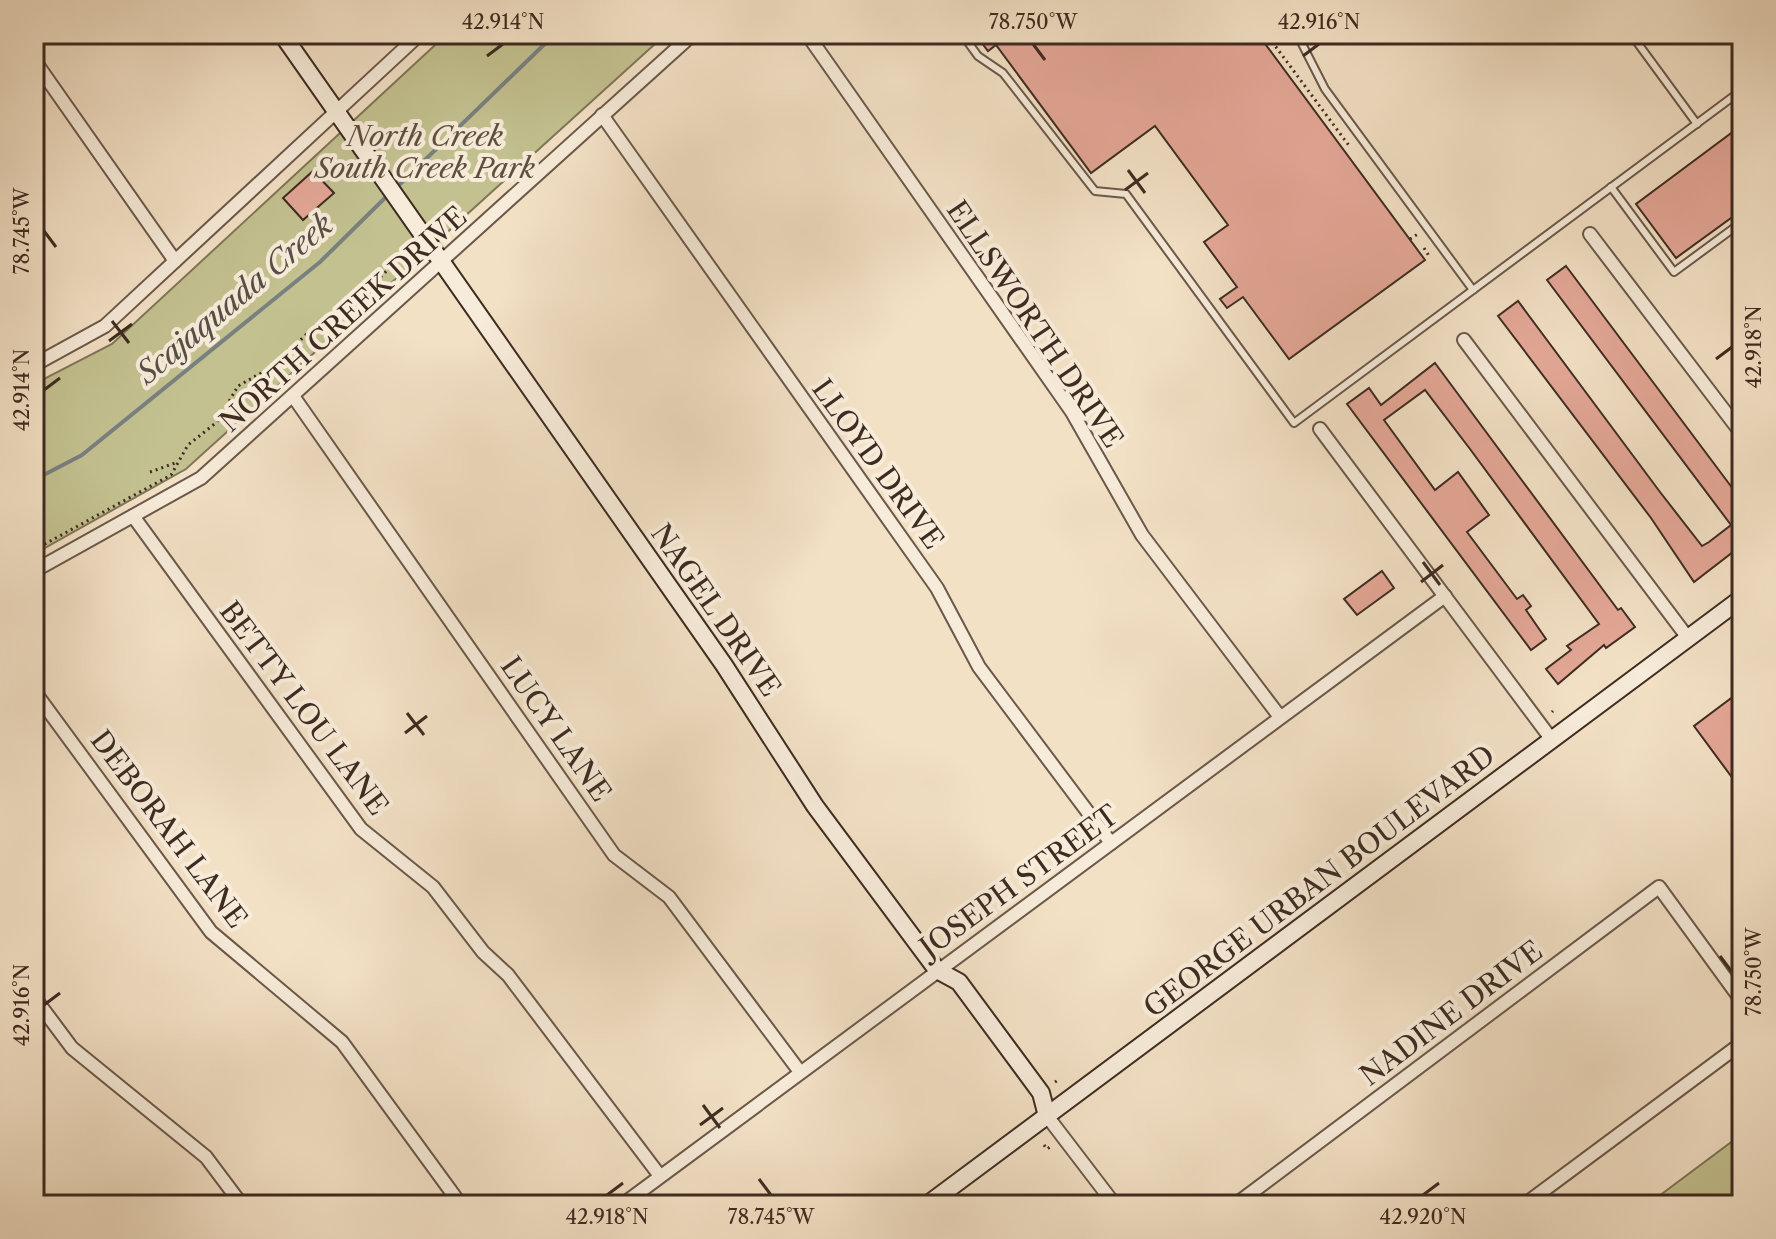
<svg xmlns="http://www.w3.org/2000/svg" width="1776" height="1239" viewBox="0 0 1776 1239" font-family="'Libre Caslon Text',serif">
  <rect width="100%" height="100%" fill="#f3e1c6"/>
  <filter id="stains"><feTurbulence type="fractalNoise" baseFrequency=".0025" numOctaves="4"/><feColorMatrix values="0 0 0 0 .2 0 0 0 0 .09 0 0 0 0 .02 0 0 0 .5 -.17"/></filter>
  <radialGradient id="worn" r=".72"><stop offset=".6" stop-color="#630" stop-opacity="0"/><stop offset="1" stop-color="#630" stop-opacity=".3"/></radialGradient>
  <!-- green -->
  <g fill="#c3c190" stroke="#807658" stroke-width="2">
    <polygon points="447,34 666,34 186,469 34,554 34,384 112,344"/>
    <polygon points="1742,1134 1742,1205 1647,1205"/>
  </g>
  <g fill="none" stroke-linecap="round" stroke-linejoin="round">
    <!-- stream -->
    <g stroke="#798180" stroke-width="4">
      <polyline points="396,188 555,34"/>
      <polyline points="34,480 82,455 320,262 389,194"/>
    </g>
  </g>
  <!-- building -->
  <g fill="#e4a797" stroke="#3e2b21" stroke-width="2">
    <polygon points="975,34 1281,34 1266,45 1425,260 1289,359 1243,297 1227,308 1220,299 1237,287 1204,242 1228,225 1155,126 1091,173 996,45 988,51"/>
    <polygon points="1742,125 1742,210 1676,258 1636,204"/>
    <polygon points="313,171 334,193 303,220 283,198"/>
    <polygon points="1566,266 1742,501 1742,545 1694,582 1651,518 1498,316 1518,301 1660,492 1702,546 1709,542 1731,525 1547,280"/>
    <polygon points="1435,363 1618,610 1621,608 1635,627 1606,648 1604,645 1558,684 1546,669 1571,650 1567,646 1599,624 1470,449 1425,390 1384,420 1435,490 1458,472 1489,515 1467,532 1517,599 1523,595 1531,606 1526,610 1546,639 1531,650 1347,404 1369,388 1381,405"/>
    <polygon points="1382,571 1394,588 1357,615 1344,599"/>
    <polygon points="1742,690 1742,791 1694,726"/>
  </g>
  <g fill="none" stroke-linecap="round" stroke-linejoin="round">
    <defs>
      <g id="lane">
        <polyline points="962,34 978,56 1003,73 1095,191 1126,194 1294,423 1742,90"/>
        <polyline points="1297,34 1325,89 1473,290"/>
        <polyline points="1631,34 1697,124"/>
        <polyline points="1666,34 1672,34"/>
        <polyline points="1611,187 1674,272 1742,222"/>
      </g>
      <g id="street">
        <polyline points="807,34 1072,412 1142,535 1280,717"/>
        <polyline points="34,60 175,261"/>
        <polyline points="602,115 937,588 979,667 1111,843"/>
        <polyline points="1590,234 1742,434"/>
        <polyline points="1464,340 1688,638"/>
        <polyline points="34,365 105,326 420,34"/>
        <polyline points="293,396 614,855 669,897 800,1072"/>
        <polyline points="1320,429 1552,740"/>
        <polyline points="133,516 361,829 433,887 483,952 508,975 660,1176"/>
        <polyline points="34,571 201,478 693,34"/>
        <polyline points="34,691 211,932 342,1042 461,1205"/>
        <polyline points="34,997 72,1048 206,1157 242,1205"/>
        <polyline points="1047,1116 1115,1205"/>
        <polyline points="622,1205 1445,596"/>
        <polyline points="1235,1205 1659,887 1742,1001"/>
        <polyline points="1524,1205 1742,1043"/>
      </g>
      <g id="secondary">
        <polyline points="282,34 724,665 815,806 937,970 959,982 1041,1093 1047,1116"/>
        <polyline points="927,1205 1742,598"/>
      </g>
    </defs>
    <!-- lane casing -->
    <use href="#lane" stroke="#6b584a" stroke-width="10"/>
    <!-- street casing -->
    <use href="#street" stroke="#6b584a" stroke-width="16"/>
    <!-- secondary casing -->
    <use href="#secondary" stroke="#3e2b21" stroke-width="20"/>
    <!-- path -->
    <g stroke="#3e2b21" stroke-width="3" stroke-dasharray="2 4" stroke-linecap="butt">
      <polyline points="1283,34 1273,43 1350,147"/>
      <polyline points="1410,239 1418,234"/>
      <polyline points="1424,248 1429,256"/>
      <polyline points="150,472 178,462"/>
      <polyline points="34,550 171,475 188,445 217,422 238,386 272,367 311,330 357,301 407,250"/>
      <polyline points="1552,712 1553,711"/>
      <polyline points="1055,1082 1058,1080"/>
      <polyline points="1044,1145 1047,1149 1050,1147"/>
    </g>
    <!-- lane -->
    <use href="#lane" stroke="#f7ecda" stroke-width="6"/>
    <!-- street -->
    <use href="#street" stroke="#f7ecda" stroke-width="12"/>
    <!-- secondary -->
    <use href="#secondary" stroke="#f7ecda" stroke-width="16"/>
  </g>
  <!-- ticks -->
  <path fill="none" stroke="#3e2b21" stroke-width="3" d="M1033,44L1045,60M487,56L503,44M1303,56L1319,44M1128,170L1145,193M1125,190L1148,173M44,231L56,247M112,321L129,343M109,341L132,324M1716,359L1732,347M44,390L60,378M1423,562L1440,585M1421,582L1443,565M407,713L424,735M405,733L427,716M1720,956L1732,972M44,1005L60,993M703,1105L720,1128M700,1125L723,1108M759,1179L771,1195M607,1195L623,1183M1423,1195L1439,1183"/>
  <g text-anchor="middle" stroke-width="8" stroke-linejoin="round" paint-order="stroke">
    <!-- park labels -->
    <g font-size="28" font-style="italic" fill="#5f503d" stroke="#f7ecda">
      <text x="425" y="146">North Creek<tspan x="425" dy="32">South Creek Park</tspan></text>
    </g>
    <!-- street labels -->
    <g font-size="28" fill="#3e2b21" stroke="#f7ecda">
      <text transform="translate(343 319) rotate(-42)" y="10">NORTH CREEK DRIVE</text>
      <text transform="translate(1035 324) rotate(56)" y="10">ELLSWORTH DRIVE</text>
      <text transform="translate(878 464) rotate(54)" y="10">LLOYD DRIVE</text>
      <text transform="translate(716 610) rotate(55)" y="10">NAGEL DRIVE</text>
      <text transform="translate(304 708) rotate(53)" y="10">BETTY LOU LANE</text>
      <text transform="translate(556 729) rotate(55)" y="10">LUCY LANE</text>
      <text transform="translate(169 829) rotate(53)" y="10">DEBORAH LANE</text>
      <text transform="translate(1019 881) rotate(-36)" y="10">JOSEPH STREET</text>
      <text transform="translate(1319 881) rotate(-37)" y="10">GEORGE URBAN BOULEVARD</text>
      <text transform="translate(1451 1013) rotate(-37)" y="10">NADINE DRIVE</text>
    </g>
    <!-- water labels -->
    <g font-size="30" font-style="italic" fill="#574f48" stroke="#f7ecda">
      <text transform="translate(235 299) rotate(-40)" y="10">Scajaquada Creek</text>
    </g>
  </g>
  <!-- margin -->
  <rect width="1776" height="1239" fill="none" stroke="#f3e1c6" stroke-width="88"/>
  <rect x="44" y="44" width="1688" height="1151" fill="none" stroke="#3e2b21" stroke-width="3"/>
  <g font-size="20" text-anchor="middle" fill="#3e2b21">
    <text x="503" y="29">42.914°N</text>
    <text x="1033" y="29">78.750°W</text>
    <text x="1319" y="29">42.916°N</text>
    <text transform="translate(22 231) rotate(-90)" y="7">78.745°W</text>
    <text transform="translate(1754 347) rotate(-90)" y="7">42.918°N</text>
    <text transform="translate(22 390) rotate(-90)" y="7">42.914°N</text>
    <text transform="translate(1754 972) rotate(-90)" y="7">78.750°W</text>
    <text transform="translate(22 1005) rotate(-90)" y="7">42.916°N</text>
    <text x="607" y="1224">42.918°N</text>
    <text x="771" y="1224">78.745°W</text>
    <text x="1423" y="1224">42.920°N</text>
  </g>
  <rect width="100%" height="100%" filter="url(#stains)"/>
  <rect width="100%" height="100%" fill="url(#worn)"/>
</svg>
